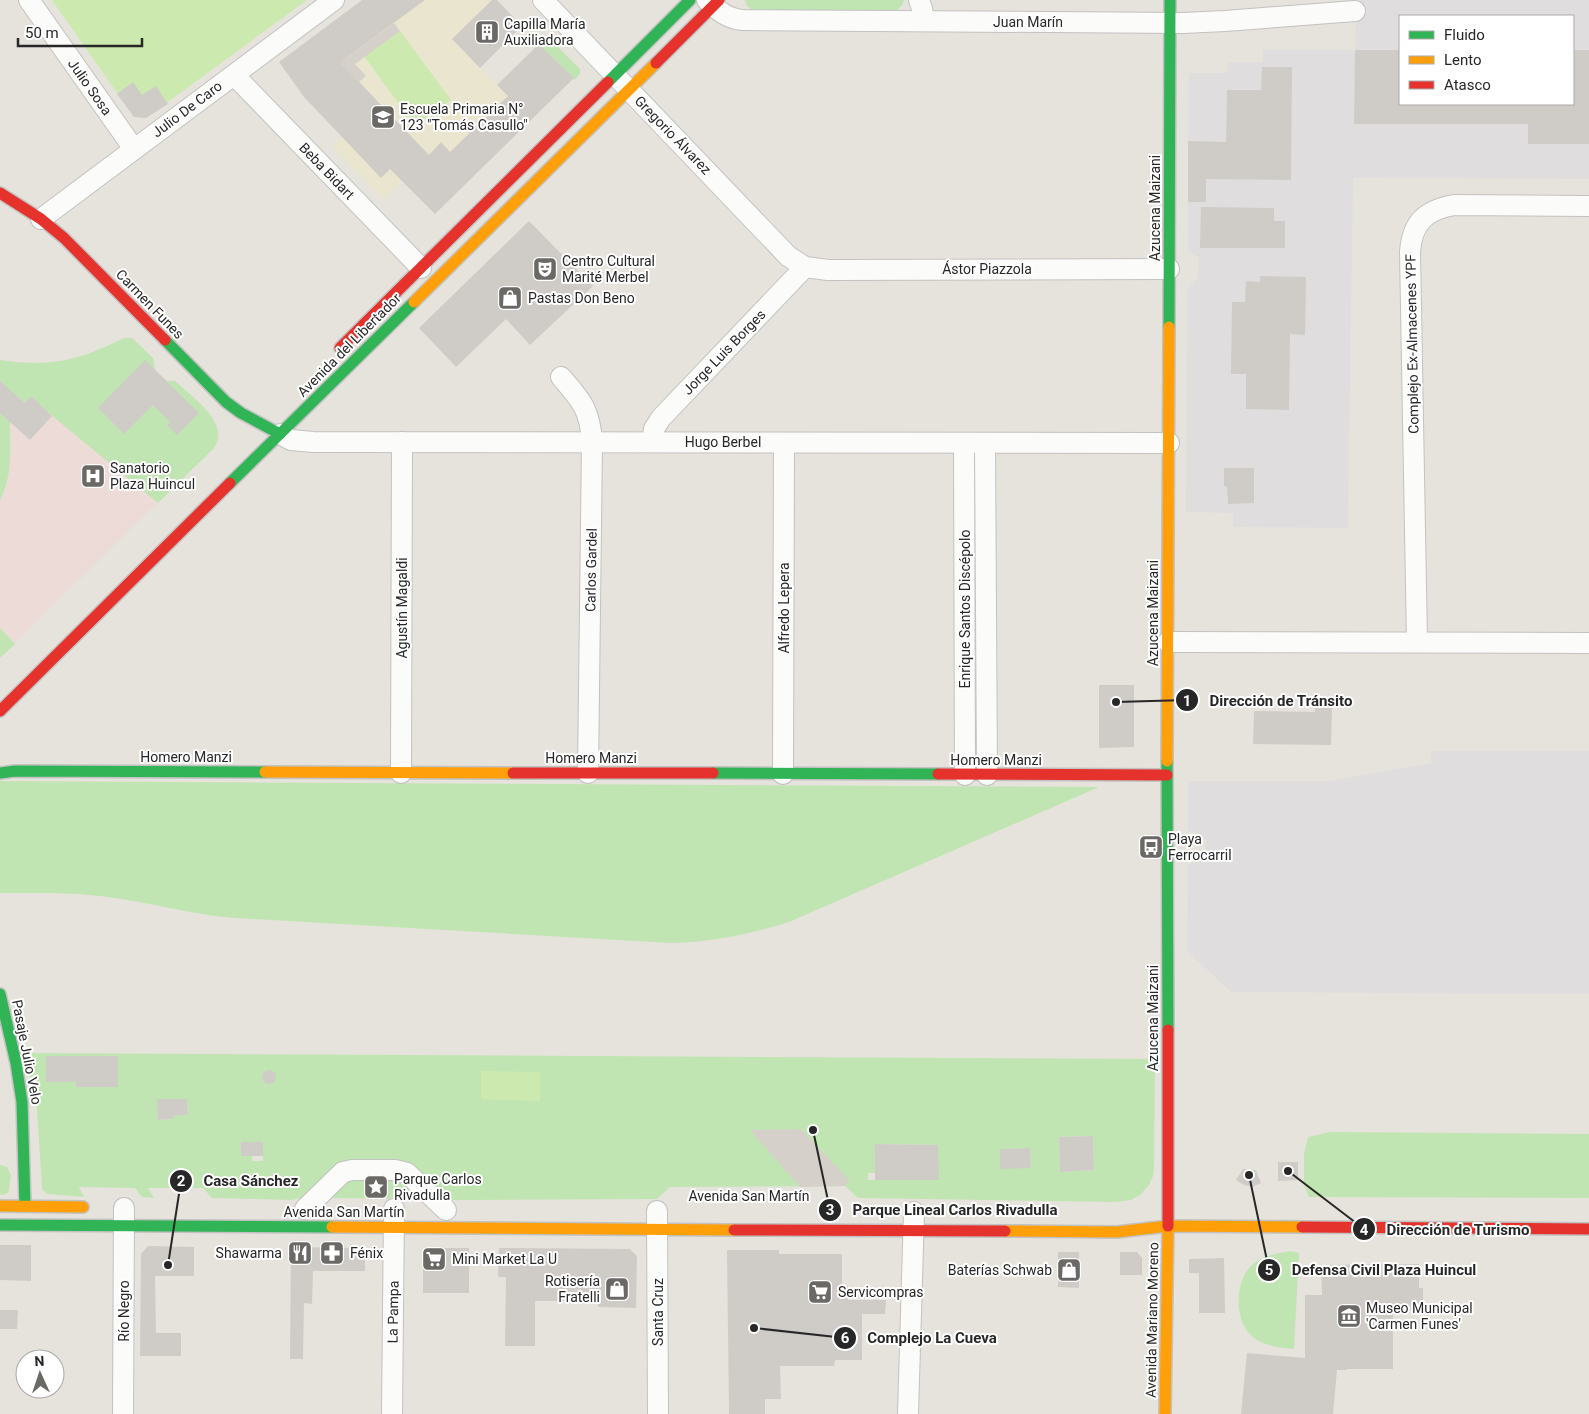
<svg xmlns="http://www.w3.org/2000/svg" width="1589" height="1414" viewBox="0 0 1589 1414" font-family="Roboto,sans-serif">
  <rect width="100%" height="100%" fill="#e6e3dc"/>
  <!-- industrial -->
  <g fill="#e0dddf" fill-rule="evenodd">
    <path d="M1356,0H1589V179L1353,178L1348,528L1233,527V513L1186,512L1187,289L1198,278L1199,258L1188,251L1189,73H1227V62H1263V50H1355ZM1400,16H1573V104H1400Z"/>
    <polygon points="1431,751 1589,751 1589,994 1231,992 1187,951 1188,864 1206,856 1206,839 1188,830 1188,781 1330,781 1431,763"/>
  </g>
  <!-- education -->
  <polygon fill="#eae5cf" points="362,0 492,0 452,39 497,85 547,36 580,69 580,74 575,80 573,78 435,214 402,181 383,200 332,147 342,137 304,97 279,62"/>
  <!-- medical -->
  <polygon fill="#eddbd7" points="124,338 132,338 153,358 155,370 167,381 175,381 211,416 218,429 219,440 217,444 0,658 0,360 32,363 64,361 95,352"/>
  <!-- green -->
  <g fill="#c1e5b2" fill-rule="evenodd">
    <polygon points="745,0 904,0 902,6 895,12 754,12 747,6"/>
    <polygon points="547,36 580,69 580,74 575,80 539,44"/>
    <path d="M124,338H132L153,358L155,370L167,381H175C192,397 231,423 214,448L158,503L62,424L31,397L25,403L0,381V360C49,368 80,360 124,338Z"/>
    <path d="M0,413L10,422C10,449 13,476 0,500Z"/>
    <polygon points="0,628 15,644 0,658"/>
    <path d="M0,781L1099,787L789,922C750,934 712,942 671,943L236,918C190,915 146,901 100,896C67,892 33,893 0,893Z"/>
    <path d="M24,1053L1155,1059L1154,1167L1153,1176L1149,1185L1140,1195L1131,1200L1116,1202L858,1198L845,1186L670,1187L657,1199L452,1200L448,1199L394,1163L302,1198L291,1200L212,1198L203,1188H148L154,1198L142,1197L135,1188L79,1187L84,1197L47,1194L42,1189V1186L37,1109ZM46,1056H118V1087H76V1082H46ZM187,1099L188,1115L173,1116V1119L158,1120V1100ZM1093,1136L1094,1170L1060,1172L1059,1137ZM263,1143V1161H252V1156H241ZM875,1144L938,1145V1180H868V1173H875ZM1030,1148L1031,1168H1000V1149Z"/>
    <polygon points="1331,1132 1589,1134 1589,1198 1309,1197 1304,1186 1304,1154 1308,1137"/>
    <polygon points="0,1165 7,1167 11,1175 9,1191 6,1194 0,1195"/>
    <polygon points="346,1181 403,1181 419,1199 331,1198"/>
    <path d="M1290,1251L1299,1253L1294,1349C1279,1348 1258,1345 1248,1332C1233,1313 1236,1274 1257,1261C1267,1255 1279,1253 1290,1251Z"/>
  </g>
  <!-- pitch -->
  <g fill="#cce9af">
    <polygon points="52,0 307,0 146,118 134,117"/>
    <polygon points="400,31 451,100 415,126 364,56"/>
    <polygon points="481,1071 540,1072 540,1101 481,1099"/>
  </g>
  <!-- plaza -->
  <g fill="#d5d1ca">
    <polygon points="394,23 400,31 355,64 366,76 359,82 340,62"/>
    <polygon points="801,1129 850,1181 845,1186 800,1187 750,1130"/>
  </g>
  <!-- building -->
  <g fill="#cfccc7">
    <polygon points="362,0 425,0 340,62 429,155 441,142 450,152 508,96 497,85 539,44 574,78 435,214 390,169 381,178 304,97 279,62"/>
    <polygon points="492,0 497,0 522,26 480,68 452,39"/>
    <polygon points="1355,50 1400,50 1400,104 1573,104 1573,50 1589,50 1589,144 1528,144 1528,124 1354,124"/>
    <polygon points="1262,67 1292,67 1291,180 1206,179 1206,202 1188,202 1188,141 1226,142 1227,90 1261,90"/>
    <polygon points="133,82 142,95 156,86 168,104 146,118 134,117 117,94"/>
    <polygon points="1201,207 1274,208 1274,221 1285,221 1285,248 1200,248"/>
    <polygon points="529,221 593,286 530,345 506,319 456,367 419,328"/>
    <polygon points="1260,276 1306,277 1305,335 1290,334 1289,410 1246,409 1246,374 1231,374 1232,302 1245,302 1246,281 1260,282"/>
    <polygon points="145,360 199,413 177,435 167,425 170,422 153,405 124,434 98,408"/>
    <polygon points="0,381 25,403 31,396 52,416 30,440 0,413"/>
    <polygon points="1224,468 1254,468 1254,503 1228,504 1227,487 1224,486"/>
    <polygon points="1099,685 1134,685 1134,747 1099,748"/>
    <polygon points="1315,705 1332,706 1331,745 1253,744 1254,711 1315,712"/>
    <polygon points="46,1056 118,1056 118,1087 76,1087 76,1082 46,1082"/>
    <circle cx="269" cy="1077" r="7"/>
    <polygon points="157,1099 187,1099 188,1115 173,1116 173,1119 158,1120"/>
    <polygon points="1093,1136 1094,1170 1060,1172 1059,1137"/>
    <rect x="241" y="1142" width="22" height="14"/>
    <polygon points="875,1144 938,1145 939,1180 875,1180"/>
    <polygon points="1030,1148 1031,1168 1000,1169 1000,1149"/>
    <polygon points="1278,1162 1298,1162 1298,1180 1278,1181"/>
    <polygon points="1243,1169 1256,1170 1261,1183 1252,1187 1244,1185 1236,1180"/>
    <polygon points="0,1245 31,1245 31,1281 0,1280"/>
    <polygon points="148,1246 194,1247 194,1276 155,1276 156,1333 181,1333 181,1356 140,1356 141,1254"/>
    <polygon points="291,1247 360,1248 365,1253 365,1271 313,1271 312,1304 304,1303 303,1359 290,1359"/>
    <polygon points="431,1248 469,1248 469,1293 423,1293 423,1255"/>
    <polygon points="499,1248 630,1249 637,1256 636,1308 598,1307 598,1301 535,1301 535,1346 505,1346 506,1277 498,1277"/>
    <polygon points="727,1250 779,1250 779,1254 842,1254 842,1286 848,1286 848,1300 886,1300 885,1314 862,1314 862,1360 835,1360 834,1366 780,1366 781,1399 765,1399 765,1414 729,1414"/>
    <polygon points="1058,1252 1079,1252 1079,1288 1058,1287"/>
    <polygon points="1120,1252 1137,1252 1142,1258 1142,1275 1120,1275"/>
    <polygon points="1224,1258 1225,1313 1199,1313 1199,1273 1189,1273 1189,1259"/>
    <polygon points="1419,1264 1419,1288 1423,1288 1423,1311 1393,1311 1393,1369 1347,1369 1347,1370 1337,1370 1333,1414 1241,1414 1247,1353 1305,1358 1305,1295 1322,1295 1321,1265"/>
    <polygon points="0,1310 18,1310 17,1329 0,1329"/>
  </g>
  <g fill="none" stroke-linecap="round" stroke-linejoin="round">
    <defs>
      <g id="street">
        <polyline points="29,0 134,149"/>
        <polyline points="543,0 788,256 805,267 828,270 1169,269"/>
        <path d="M707,0C718,11 728,19 743,20L1183,23L1225,21L1355,11"/>
        <polyline points="919,0 922,9 924,21"/>
        <polyline points="234,75 421,268"/>
        <polyline points="41,219 334,0"/>
        <path d="M561,377C582,401 590,410 592,442L588,773"/>
        <polyline points="280,434 291,440 313,442 1169,443"/>
        <polyline points="652,442 654,429 661,418 805,267"/>
        <polyline points="964,443 965,775"/>
        <polyline points="985,443 987,775"/>
        <polyline points="1168,642 1589,643"/>
        <path d="M1417,642L1410,252C1412,223 1425,210 1454,205L1589,206"/>
        <polyline points="401,773 402,442"/>
        <polyline points="783,774 784,443"/>
        <polyline points="305,1209 343,1172 352,1170 395,1170 407,1173 446,1210"/>
        <polyline points="657,1211 658,1414"/>
        <polyline points="123,1414 124,1208"/>
        <polyline points="392,1414 394,1209"/>
        <polyline points="908,1414 914,1212"/>
      </g>
      <g id="fast">
        <polyline points="608,82 690,0"/>
        <polyline points="1169,327 1170,0"/>
        <polyline points="165,340 226,402 241,413 280,434"/>
        <polyline points="230,483 414,302"/>
        <polyline points="1167,761 1168,1030"/>
        <polyline points="0,773 15,771 265,772"/>
        <polyline points="713,773 938,774"/>
        <polyline points="0,994 16,1063 22,1102 25,1206"/>
        <polyline points="0,1225 332,1227"/>
      </g>
      <g id="slow">
        <polyline points="414,302 656,63"/>
        <polyline points="1167,761 1169,327"/>
        <polyline points="265,772 513,773"/>
        <polyline points="0,1206 83,1207"/>
        <polyline points="332,1227 734,1230"/>
        <polyline points="1005,1231 1117,1232 1168,1226 1302,1227"/>
        <polyline points="1165,1414 1168,1226"/>
      </g>
      <g id="jam">
        <polyline points="656,63 719,0"/>
        <polyline points="0,193 41,219 64,238 165,340"/>
        <polyline points="340,348 608,82"/>
        <polyline points="0,711 230,483"/>
        <polyline points="513,773 713,773"/>
        <polyline points="938,774 1167,775"/>
        <polyline points="1168,1030 1168,1226"/>
        <polyline points="1302,1227 1589,1229"/>
        <polyline points="734,1230 1005,1231"/>
      </g>
    </defs>
    <!-- street casing -->
    <use href="#street" stroke="#c3c2c2" stroke-width="22"/>
    <!-- fast casing -->
    <use href="#fast" stroke="#c3c2c2" stroke-width="14"/>
    <!-- slow casing -->
    <use href="#slow" stroke="#c3c2c2" stroke-width="14"/>
    <!-- jam casing -->
    <use href="#jam" stroke="#c3c2c2" stroke-width="14"/>
    <!-- street -->
    <use href="#street" stroke="#fbfbfa" stroke-width="20"/>
    <!-- fast -->
    <use href="#fast" stroke="#30b455" stroke-width="11"/>
    <!-- slow -->
    <use href="#slow" stroke="#ff9f0a" stroke-width="11"/>
    <!-- jam -->
    <use href="#jam" stroke="#e5322d" stroke-width="11"/>
  </g>
  <!-- icons -->
  <defs>
    <symbol id="building-square" viewBox="-11 -11 22 22"><rect x="-9" y="-9" width="18" height="18" rx="4" fill="#6a6966" stroke="#fff"/><path d="M-4-6H4V6H1V3H-1V6H-4ZM-2.5-4.3h1.7v1.8h-1.7ZM.8-4.3h1.7v1.8H.8ZM-2.5-1h1.7V.8h-1.7ZM.8-1h1.7V.8H.8Z" fill="#fff"/></symbol>
    <symbol id="school-square" viewBox="-11 -11 22 22"><rect x="-9" y="-9" width="18" height="18" rx="4" fill="#6a6966" stroke="#fff"/><path d="M0-5L7-2L0 1L-7-2ZM-4 1L0 2.5L4 1V4Q0 6-4 4Z" fill="#fff"/></symbol>
    <symbol id="theatre-square" viewBox="-11 -11 22 22"><rect x="-9" y="-9" width="18" height="18" rx="4" fill="#6a6966" stroke="#fff"/><path d="M-5-5.5Q0-4 5-5.5V0Q5 5 0 6Q-5 5-5 0ZM-3.3-2.5H-1v1.5H-3.3ZM1-2.5H3.3v1.5H1ZM-2.8 1Q0 5.5 2.8 1Z" fill="#fff"/></symbol>
    <symbol id="shop-square" viewBox="-11 -11 22 22"><rect x="-9" y="-9" width="18" height="18" rx="4" fill="#6a6966" stroke="#fff"/><path d="M-5-2.5h2.3a2.7 3.5 0 0 1 5.4 0H5L5.5 6h-11ZM-1.5-2.5h3a1.5 2.3 0 0 0-3 0Z" fill="#fff"/></symbol>
    <symbol id="hospital-square" viewBox="-11 -11 22 22"><rect x="-9" y="-9" width="18" height="18" rx="4" fill="#6a6966" stroke="#fff"/><path d="M-5-5h3v3.5h4V-5h3V5h-3V1.5h-4V5h-3Z" fill="#fff"/></symbol>
    <symbol id="bus-square" viewBox="-11 -11 22 22"><rect x="-9" y="-9" width="18" height="18" rx="4" fill="#6a6966" stroke="#fff"/><path d="M-5-6H5V4H4V6H2V4H-2V6H-4V4H-5ZM-3.5-4V0h7V-4ZM-3.5 1.2v1.5H-2V1.2ZM2 1.2v1.5H3.5V1.2Z" fill="#fff"/></symbol>
    <symbol id="sight-square" viewBox="-11 -11 22 22"><rect x="-9" y="-9" width="18" height="18" rx="4" fill="#6a6966" stroke="#fff"/><path d="M0-6L1.8-2.2L6-1.7L2.9 1.2L3.7 5.4L0 3.3L-3.7 5.4L-2.9 1.2L-6-1.7L-1.8-2.2Z" fill="#fff"/></symbol>
    <symbol id="restaurant-square" viewBox="-11 -11 22 22"><rect x="-9" y="-9" width="18" height="18" rx="4" fill="#6a6966" stroke="#fff"/><path d="M-5-6h1v4h1v-4h1v4h1v-4h1v5L-1.5 .5V6h-2V.5L-5-1ZM5-6V6H3V1.5H1.5Q1.5-4 5-6Z" fill="#fff"/></symbol>
    <symbol id="pharmacy-square" viewBox="-11 -11 22 22"><rect x="-9" y="-9" width="18" height="18" rx="4" fill="#6a6966" stroke="#fff"/><path d="M-2-6h4v4h4v4h-4v4h-4v-4h-4v-4h4Z" fill="#fff"/></symbol>
    <symbol id="supermarket-square" viewBox="-11 -11 22 22"><rect x="-9" y="-9" width="18" height="18" rx="4" fill="#6a6966" stroke="#fff"/><path d="M-6-5.5h2.5l.6 2H6L4.5 2H-2.5L-4.4-4H-6ZM-1.5 3.2a1.3 1.3 0 1 0 .1 0ZM3 3.2a1.3 1.3 0 1 0 .1 0Z" fill="#fff"/></symbol>
    <symbol id="museum-square" viewBox="-11 -11 22 22"><rect x="-9" y="-9" width="18" height="18" rx="4" fill="#6a6966" stroke="#fff"/><path d="M0-6L6-3V-2H-6V-3ZM-5-1h2V3h-2ZM-1-1h2V3h-2ZM3-1h2V3H3ZM-6 4H6V6H-6Z" fill="#fff"/></symbol>
  </defs>
  <g fill-rule="evenodd">
    <use href="#building-square" x="473" y="18" width="28" height="28"/>
    <use href="#school-square" x="369" y="103" width="28" height="28"/>
    <use href="#theatre-square" x="531" y="255" width="28" height="28"/>
    <use href="#shop-square" x="496" y="284" width="28" height="28"/>
    <use href="#hospital-square" x="79" y="462" width="28" height="28"/>
    <use href="#bus-square" x="1137" y="833" width="28" height="28"/>
    <use href="#sight-square" x="362" y="1173" width="28" height="28"/>
    <use href="#restaurant-square" x="286" y="1239" width="28" height="28"/>
    <use href="#pharmacy-square" x="318" y="1239" width="28" height="28"/>
    <use href="#supermarket-square" x="420" y="1245" width="28" height="28"/>
    <use href="#shop-square" x="1055" y="1256" width="28" height="28"/>
    <use href="#shop-square" x="603" y="1275" width="28" height="28"/>
    <use href="#supermarket-square" x="806" y="1278" width="28" height="28"/>
    <use href="#museum-square" x="1335" y="1302" width="28" height="28"/>
  </g>
  <g text-anchor="middle" stroke-width="4" stroke-linejoin="round" paint-order="stroke">
    <!-- street labels -->
    <g font-size="14" fill="#272727" stroke="#fff">
      <text x="1028" y="27">Juan Marín</text>
      <text transform="translate(90 87) rotate(55)" y="5">Julio Sosa</text>
      <text transform="translate(187 109) rotate(-37)" y="5">Julio De Caro</text>
      <text transform="translate(673 135) rotate(46)" y="5">Gregorio Álvarez</text>
      <text transform="translate(327 171) rotate(46)" y="5">Beba Bidart</text>
      <text transform="translate(1155 208) rotate(-90)" y="5">Azucena Maizani</text>
      <text x="987" y="274">Ástor Piazzola</text>
      <text transform="translate(150 304) rotate(46)" y="5">Carmen Funes</text>
      <text transform="translate(1412 344) rotate(-91)" y="5">Complejo Ex-Almacenes YPF</text>
      <text transform="translate(349 345) rotate(-45)" y="5">Avenida del Libertador</text>
      <text transform="translate(724 352) rotate(-46)" y="5">Jorge Luis Borges</text>
      <text x="723" y="447">Hugo Berbel</text>
      <text transform="translate(591 570) rotate(-89)" y="5">Carlos Gardel</text>
      <text transform="translate(402 608) rotate(-90)" y="5">Agustín Magaldi</text>
      <text transform="translate(784 608) rotate(-90)" y="5">Alfredo Lepera</text>
      <text transform="translate(965 609) rotate(-90)" y="5">Enrique Santos Discépolo</text>
      <text transform="translate(1153 613) rotate(-90)" y="5">Azucena Maizani</text>
      <text x="186" y="762">Homero Manzi</text>
      <text x="591" y="763">Homero Manzi</text>
      <text x="996" y="765">Homero Manzi</text>
      <text transform="translate(1153 1018) rotate(-90)" y="5">Azucena Maizani</text>
      <text transform="translate(27 1052) rotate(79)" y="5">Pasaje Julio Velo</text>
      <text x="749" y="1201">Avenida San Martín</text>
      <text x="344" y="1217">Avenida San Martín</text>
      <text transform="translate(124 1311) rotate(-90)" y="5">Río Negro</text>
      <text transform="translate(393 1312) rotate(-89)" y="5">La Pampa</text>
      <text transform="translate(658 1312) rotate(-90)" y="5">Santa Cruz</text>
      <text transform="translate(1152 1320) rotate(-89)" y="5">Avenida Mariano Moreno</text>
    </g>
    <!-- poi labels -->
    <g font-size="14" fill="#272727" stroke="#fff" text-anchor="start">
      <text x="504" y="29">Capilla María<tspan x="504" dy="16">Auxiliadora</tspan></text>
      <text x="400" y="114">Escuela Primaria N°<tspan x="400" dy="16">123 "Tomás Casullo"</tspan></text>
      <text x="562" y="266">Centro Cultural<tspan x="562" dy="16">Marité Merbel</tspan></text>
      <text x="528" y="303">Pastas Don Beno</text>
      <text x="110" y="473">Sanatorio<tspan x="110" dy="16">Plaza Huincul</tspan></text>
      <text x="1168" y="844">Playa<tspan x="1168" dy="16">Ferrocarril</tspan></text>
      <text x="394" y="1184">Parque Carlos<tspan x="394" dy="16">Rivadulla</tspan></text>
      <text x="282" y="1258" text-anchor="end">Shawarma</text>
      <text x="350" y="1258">Fénix</text>
      <text x="452" y="1264">Mini Market La U</text>
      <text x="1052" y="1275" text-anchor="end">Baterías Schwab</text>
      <text x="600" y="1286" text-anchor="end">Rotisería<tspan x="600" dy="16">Fratelli</tspan></text>
      <text x="838" y="1297">Servicompras</text>
      <text x="1366" y="1313">Museo Municipal<tspan x="1366" dy="16">'Carmen Funes'</tspan></text>
    </g>
  </g>
  <!-- callouts -->
  <path fill="none" stroke="#272727" stroke-width="2" d="M1116 702L1187 700M168 1265L181 1181M813 1130L830 1210M1288 1171L1364 1229M1249 1175L1269 1270M754 1328L845 1338"/>
  <g fill="#272727" stroke="#fff" stroke-width="2">
    <circle cx="1116" cy="702" r="5"/>
    <circle cx="168" cy="1265" r="5"/>
    <circle cx="813" cy="1130" r="5"/>
    <circle cx="1288" cy="1171" r="5"/>
    <circle cx="1249" cy="1175" r="5"/>
    <circle cx="754" cy="1328" r="5"/>
    <circle cx="1187" cy="700" r="12"/>
    <circle cx="181" cy="1181" r="12"/>
    <circle cx="830" cy="1210" r="12"/>
    <circle cx="1364" cy="1229" r="12"/>
    <circle cx="1269" cy="1270" r="12"/>
    <circle cx="845" cy="1338" r="12"/>
  </g>
  <g font-size="15" text-anchor="middle" font-weight="bold" fill="#fff">
    <text x="1187" y="706">1</text>
    <text x="181" y="1186">2</text>
    <text x="830" y="1215">3</text>
    <text x="1364" y="1235">4</text>
    <text x="1269" y="1275">5</text>
    <text x="845" y="1343">6</text>
  </g>
  <g font-size="15" text-anchor="middle" font-weight="bold" fill="#272727" stroke="#fff" stroke-width="4" stroke-linejoin="round" paint-order="stroke">
    <text x="1281" y="706">Dirección de Tránsito</text>
    <text x="251" y="1186">Casa Sánchez</text>
    <text x="955" y="1215">Parque Lineal Carlos Rivadulla</text>
    <text x="1458" y="1235">Dirección de Turismo</text>
    <text x="1384" y="1275">Defensa Civil Plaza Huincul</text>
    <text x="932" y="1343">Complejo La Cueva</text>
  </g>
  <!-- legend -->
  <rect x="1399" y="15" width="175" height="90" fill="#ffffff" stroke="#a9a9a9"/>
  <rect x="1409" y="31" width="25" height="8" fill="#30b455" stroke="#a9a9a9"/>
  <text x="1444" y="40" font-size="15" fill="#272727">Fluido</text>
  <rect x="1409" y="56" width="25" height="8" fill="#ff9f0a" stroke="#a9a9a9"/>
  <text x="1444" y="65" font-size="15" fill="#272727">Lento</text>
  <rect x="1409" y="81" width="25" height="8" fill="#e5322d" stroke="#a9a9a9"/>
  <text x="1444" y="90" font-size="15" fill="#272727">Atasco</text>
  <!-- north arrow -->
  <g transform="translate(40 1374) rotate(357)"><circle r="24" fill="#ffffff" stroke="#a9a9a9"/>
  <path d="M0-4L9 19L0 12L-9 19Z" fill="#6a6966"/>
  <text y="-8" font-size="14" font-weight="bold" text-anchor="middle" fill="#272727">N</text>
  </g>
  <!-- scale -->
  <path d="M18 38v8h124v-8" fill="none" stroke="#272727" stroke-width="2.5"/>
  <text x="25" y="38" font-size="15" fill="#272727" stroke="#ffffff" stroke-width="4" paint-order="stroke">50 m</text>
</svg>
